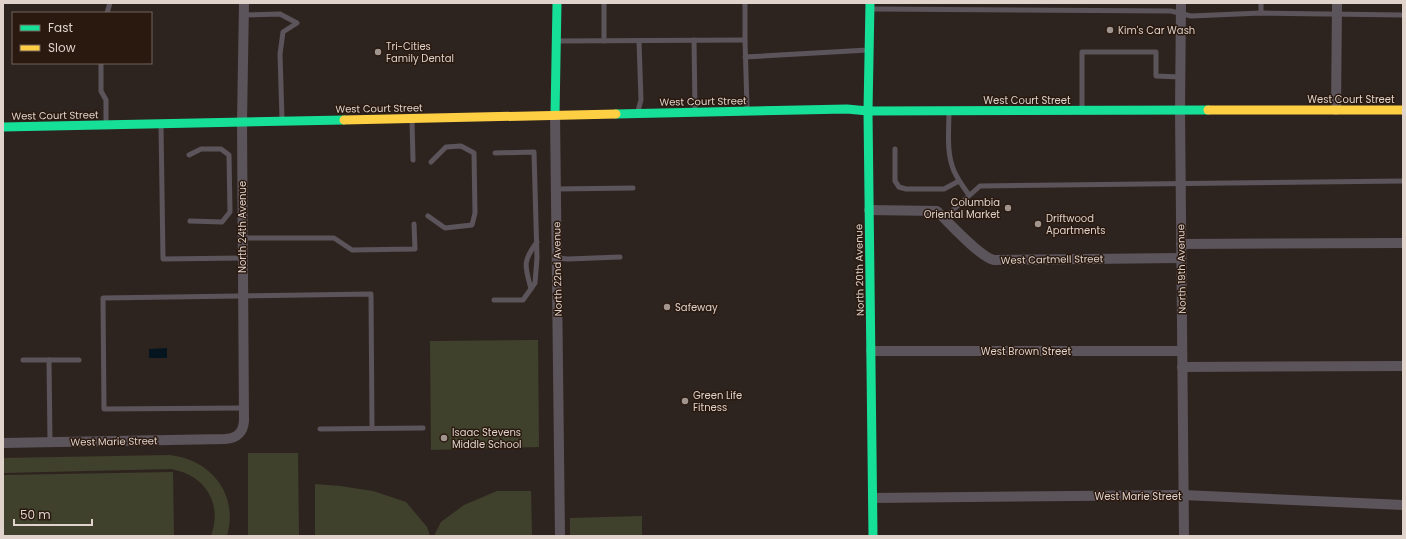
<svg xmlns="http://www.w3.org/2000/svg" width="1406" height="539" viewBox="0 0 1406 539" font-family="Poppins,sans-serif">
  <rect width="100%" height="100%" fill="#2e241f"/>
  <!-- green -->
  <g fill="#40412c">
    <polygon points="538,340 539,447 431,450 430,341"/>
    <polygon points="298,453 299,536 248,536 248,453"/>
    <path d="M170,455C211,460 239,494 227,536H211C223,503 205,475 171,469L3,473V458Z"/>
    <polygon points="173,472 174,536 3,536 3,475"/>
    <polygon points="315,484 340,486 373,491 406,502 427,527 430,536 315,536"/>
    <polygon points="497,491 531,491 532,536 434,536 441,522 464,505"/>
    <polygon points="642,516 642,536 570,536 570,518"/>
  </g>
  <!-- water -->
  <polygon fill="#041520" points="167,348 167,358 149,358 149,349"/>
  <g fill="none" stroke-linecap="round" stroke-linejoin="round">
    <!-- lane -->
    <g stroke="#5c545b" stroke-width="5">
      <polyline points="604,3 604,41"/>
      <polyline points="745,3 745,40 747,108"/>
      <polyline points="873,9 1171,11 1191,16 1261,13 1403,15"/>
      <polyline points="107,13 110,3"/>
      <polyline points="1261,13 1261,3"/>
      <polyline points="243,15 280,14 297,23 283,32 280,54 282,119"/>
      <polyline points="694,40 695,109"/>
      <polyline points="557,41 745,40"/>
      <polyline points="745,57 868,50"/>
      <polyline points="101,63 101,91 106,100 106,123"/>
      <polyline points="1082,110 1082,52 1156,52 1156,76 1180,77"/>
      <polyline points="638,111 641,100 639,41"/>
      <path d="M949,111C949,131 946,152 954,171C958,180 964,188 969,195"/>
      <polyline points="412,121 413,160"/>
      <polyline points="161,125 163,259 242,258"/>
      <polyline points="895,149 895,181 899,187 906,189 944,189 959,181"/>
      <polyline points="189,155 201,149 221,149 229,155 230,212 222,222 190,221"/>
      <polyline points="556,189 633,188"/>
      <polyline points="428,216 445,228 472,225 475,213 474,153 461,146 446,147 431,162"/>
      <polyline points="944,218 980,186 1403,181"/>
      <polyline points="242,238 334,238 352,250 415,249 414,224"/>
      <polyline points="557,258 568,259 620,257"/>
      <path d="M531,289C525,266 522,262 537,242"/>
      <polyline points="494,300 523,300 535,283 537,258 534,152 495,153"/>
      <polyline points="23,360 79,360"/>
      <polyline points="49,360 50,442"/>
      <polyline points="243,408 104,409 103,298 371,294 372,428"/>
      <polyline points="320,429 423,428"/>
    </g>
    <!-- street -->
    <g stroke="#5c545b" stroke-width="10">
      <polyline points="1181,3 1180,110 1184,536"/>
      <polyline points="1336,110 1337,3"/>
      <polyline points="555,115 560,536"/>
      <path d="M869,210L937,211C948,222 981,258 994,260L1181,258"/>
      <polyline points="1181,244 1403,243"/>
      <polyline points="871,351 1182,351"/>
      <polyline points="1182,367 1403,366"/>
      <path d="M3,443L225,439C236,438 243,434 244,421L242,122L244,3"/>
      <polyline points="873,498 1183,495 1403,505"/>
    </g>
    <!-- fast -->
    <g stroke="#16e098" stroke-width="9">
      <polyline points="870,3 868,111 873,536"/>
      <polyline points="868,111 1208,110"/>
      <polyline points="616,114 847,109 868,111"/>
      <polyline points="555,115 557,3"/>
      <polyline points="3,127 344,120"/>
    </g>
    <!-- slow -->
    <g stroke="#ffcf43" stroke-width="9">
      <polyline points="1208,110 1403,110"/>
      <polyline points="344,120 616,114"/>
    </g>
  </g>
  <!-- markers -->
  <g fill="#a1968f" stroke="#2a190f" stroke-width="1.5">
    <circle cx="1110" cy="30" r="4"/>
    <circle cx="378" cy="52" r="4"/>
    <circle cx="1008" cy="208" r="4"/>
    <circle cx="1038" cy="224" r="4"/>
    <circle cx="667" cy="307" r="4"/>
    <circle cx="685" cy="401" r="4"/>
    <circle cx="444" cy="438" r="4"/>
  </g>
  <g text-anchor="middle" stroke-width="3" stroke-linejoin="round" paint-order="stroke">
    <!-- poi labels -->
    <g font-size="10" fill="#dfd3cc" stroke="#2a190f" text-anchor="start">
      <text x="1118" y="34">Kim's Car Wash</text>
      <text x="386" y="50">Tri-Cities<tspan x="386" dy="12">Family Dental</tspan></text>
      <text x="1000" y="206" text-anchor="end">Columbia<tspan x="1000" dy="12">Oriental Market</tspan></text>
      <text x="1046" y="222">Driftwood<tspan x="1046" dy="12">Apartments</tspan></text>
      <text x="675" y="311">Safeway</text>
      <text x="693" y="399">Green Life<tspan x="693" dy="12">Fitness</tspan></text>
      <text x="452" y="436">Isaac Stevens<tspan x="452" dy="12">Middle School</tspan></text>
    </g>
    <!-- street labels -->
    <g font-size="10" fill="#dfd3cc" stroke="#2a190f">
      <text x="1351" y="103">West Court Street</text>
      <text x="1027" y="104">West Court Street</text>
      <text transform="translate(703 101) rotate(-1)" y="4">West Court Street</text>
      <text transform="translate(379 108) rotate(-1)" y="4">West Court Street</text>
      <text transform="translate(55 115) rotate(-1)" y="4">West Court Street</text>
      <text transform="translate(242 227) rotate(-90)" y="4">North 24th Avenue</text>
      <text transform="translate(1052 259) rotate(-1)" y="4">West Cartmell Street</text>
      <text transform="translate(557 269) rotate(-91)" y="4">North 22nd Avenue</text>
      <text transform="translate(1181 269) rotate(-91)" y="4">North 19th Avenue</text>
      <text transform="translate(859 270) rotate(-91)" y="4">North 20th Avenue</text>
      <text x="1026" y="355">West Brown Street</text>
      <text transform="translate(114 441) rotate(-1)" y="4">West Marie Street</text>
      <text x="1138" y="500">West Marie Street</text>
    </g>
  </g>
  <!-- border -->
  <rect width="1406" height="539" fill="none" stroke="#dfd3cc" stroke-width="8"/>
  <!-- legend -->
  <rect x="12" y="12" width="140" height="52" fill="#2a190f" stroke="#72635b"/>
  <rect x="20" y="25" width="20" height="6" fill="#16e098" stroke="#72635b"/>
  <text x="48" y="32" font-size="12" fill="#dfd3cc">Fast</text>
  <rect x="20" y="45" width="20" height="6" fill="#ffcf43" stroke="#72635b"/>
  <text x="48" y="52" font-size="12" fill="#dfd3cc">Slow</text>
  <!-- scale -->
  <path d="M14 519v6h78v-6" fill="none" stroke="#dfd3cc" stroke-width="2"/>
  <text x="20" y="519" font-size="12" fill="#dfd3cc" stroke="#2a190f" stroke-width="3" paint-order="stroke">50 m</text>
</svg>
